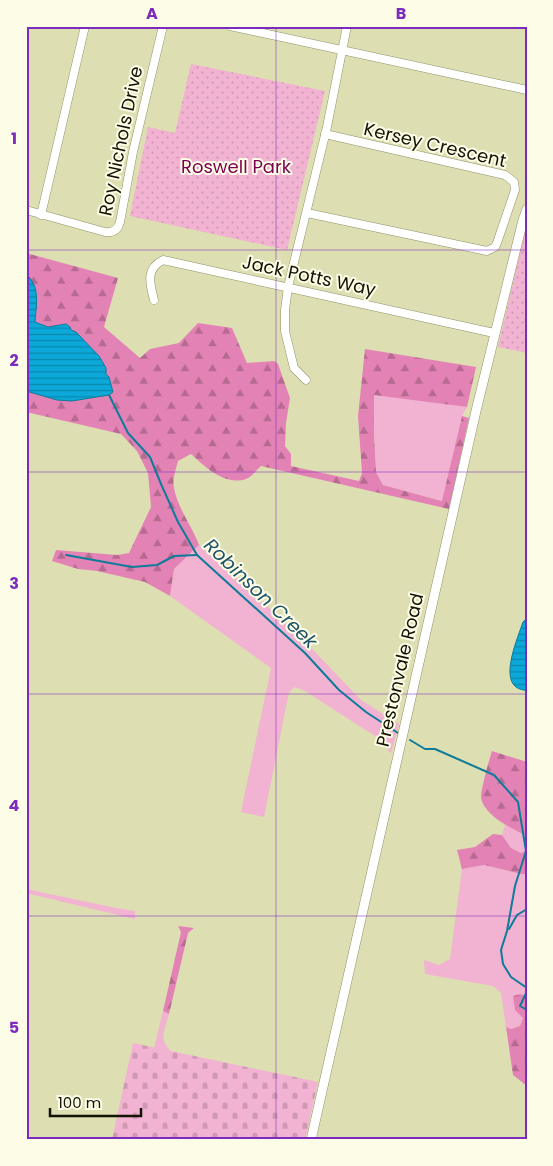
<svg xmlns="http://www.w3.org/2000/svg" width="553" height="1166" viewBox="0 0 553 1166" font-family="Poppins,sans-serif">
  <defs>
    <pattern id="forest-firs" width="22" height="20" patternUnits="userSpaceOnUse" patternTransform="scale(1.25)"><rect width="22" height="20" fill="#e383b5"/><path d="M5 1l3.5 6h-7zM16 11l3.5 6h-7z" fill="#b76a91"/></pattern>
    <pattern id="cemetery-stones" width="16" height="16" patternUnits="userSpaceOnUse" patternTransform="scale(1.25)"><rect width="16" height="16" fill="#f2b2d2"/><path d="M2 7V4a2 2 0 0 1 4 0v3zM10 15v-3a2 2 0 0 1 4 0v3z" fill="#cf98b3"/></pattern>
    <pattern id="park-dots" width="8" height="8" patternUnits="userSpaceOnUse" patternTransform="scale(1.25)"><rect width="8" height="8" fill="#f2b2d2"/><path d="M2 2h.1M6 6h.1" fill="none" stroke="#cf98b3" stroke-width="1.8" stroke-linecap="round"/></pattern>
    <pattern id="water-rules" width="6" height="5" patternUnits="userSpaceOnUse" patternTransform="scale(1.25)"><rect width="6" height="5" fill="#0ba8d9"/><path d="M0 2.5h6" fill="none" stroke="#0a88ae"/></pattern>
  </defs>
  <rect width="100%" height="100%" fill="#dddeb2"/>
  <!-- grass -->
  <g fill="#f2b2d2">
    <polygon points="374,394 467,407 462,416 443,501 383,485 376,472 374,433"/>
    <polygon points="199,545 294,630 361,700 399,724 391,753 389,752 386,743 305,691 295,687 289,692 264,817 241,812 271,668 170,596 174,569"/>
    <polygon points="505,825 527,836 527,850 521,853 511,848 502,835"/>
    <polygon points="484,865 521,874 527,874 527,997 521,994 523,1018 520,1026 511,1029 506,1027 501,993 493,986 425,974 424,960 439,965 450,959 462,869"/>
    <polygon points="26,889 116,908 135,911 135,919 26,893"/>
    <path d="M163,1011L169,1014C165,1029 158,1039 171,1051L154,1048Z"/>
  </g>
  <!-- forest -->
  <g fill="url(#forest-firs)">
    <path d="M26,253L118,278L104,327L140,358L150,349L179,343L198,323L232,328L247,363L274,361L278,364L290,398L286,423L285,446L291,454V466L359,481L362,473L358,416L365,349L476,367L467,407L374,395V433L376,472L383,485L442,501L462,416L469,418L449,509L261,466C257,469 252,477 246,479C225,486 205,467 191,454L178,461C176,469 172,480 174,488C178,509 192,526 199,545L174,569L170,596L145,582L97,571L78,569L52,561L56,550L117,555L129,553L151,507L148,473L137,451L121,434L26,412Z"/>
    <path d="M492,751L527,762V836C512,829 483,815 481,797C481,789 489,760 492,751Z"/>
    <polygon points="493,834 502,835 511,848 521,853 527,850 527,874 521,874 484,865 462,869 457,850 475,847"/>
    <polygon points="178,926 194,928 188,933 169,1014 163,1011 181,932"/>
    <polygon points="521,994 527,997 527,1086 513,1075 506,1027 511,1029 520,1026 523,1018 515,1010 513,996"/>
  </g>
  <!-- cemetery -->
  <polygon fill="url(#cemetery-stones)" points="133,1043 318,1082 305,1140 112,1140"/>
  <!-- park -->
  <g fill="url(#park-dots)">
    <polygon points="191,64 325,91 287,250 130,216 148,127 175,133"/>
    <polygon points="527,224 527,353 498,347"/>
  </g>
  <!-- water -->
  <g fill="url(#water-rules)" stroke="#0d7b99">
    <path d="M26,274C41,287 36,305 35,322L48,327L66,324L70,327L71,330L76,332L99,356L106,368V374L109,377L113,392L109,395L72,401L57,400L26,391Z"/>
    <path d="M527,618V691C524,690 518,689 516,687C501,676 518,637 523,622Z"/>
  </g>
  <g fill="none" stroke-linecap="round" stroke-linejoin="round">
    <!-- stream -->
    <g stroke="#0d7b99" stroke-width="2">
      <polyline points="109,395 128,433 150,457 161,484 178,522 197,555 305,653 339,690 366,712 398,733"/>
      <polyline points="66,555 132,567 157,565 174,556 197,555"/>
      <polyline points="410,740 425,749 435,749 494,775 518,802 526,851 515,886 507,931 501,950 503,964 511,977 527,988"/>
      <polyline points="509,929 517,915 527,909"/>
      <polyline points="527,991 520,1006 527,1010"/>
    </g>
    <defs>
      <g id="minor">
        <polyline points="230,26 527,90"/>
        <path d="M26,210L105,232C113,233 118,230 120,222L133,152L163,26"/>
        <polyline points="307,213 487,251 495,247 497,243 515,190 514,182 505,175 325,134"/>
        <polyline points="41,215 85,26"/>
        <path d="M154,300C150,284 145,269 163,260L494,333"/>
        <polyline points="306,380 294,368 285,331 285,310 288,287 327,127 347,26"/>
      </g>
      <polyline id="tertiary" points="311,1140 476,411 523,220 527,209"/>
    </defs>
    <!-- minor casing -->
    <use href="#minor" stroke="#919168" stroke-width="9"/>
    <!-- tertiary casing -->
    <use href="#tertiary" stroke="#919168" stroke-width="10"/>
    <!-- minor -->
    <use href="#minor" stroke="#fff" stroke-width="8"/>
    <!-- tertiary -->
    <use href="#tertiary" stroke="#fff" stroke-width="9"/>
  </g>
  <!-- grid -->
  <path fill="none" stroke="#7b2cbf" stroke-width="1" stroke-opacity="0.55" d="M276,26V1140M26,250H527M26,472H527M26,694H527M26,916H527"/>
  <g text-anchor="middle" stroke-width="4" stroke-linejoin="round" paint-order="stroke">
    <!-- street labels -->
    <g font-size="18" fill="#131304" stroke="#fdfde7">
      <text transform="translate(121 141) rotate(-78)" y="6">Roy Nichols Drive</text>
      <text transform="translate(435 145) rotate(13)" y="6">Kersey Crescent</text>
      <text transform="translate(309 276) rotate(12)" y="6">Jack Potts Way</text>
      <text transform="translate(400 670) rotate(-77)" y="6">Prestonvale Road</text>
    </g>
    <!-- park labels -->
    <g font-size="18" fill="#7a0051" stroke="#fdfde7">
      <text x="236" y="173">Roswell Park</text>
    </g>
    <!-- water labels -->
    <g font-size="19" font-style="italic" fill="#1f5368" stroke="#fdfde7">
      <text transform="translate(261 593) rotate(44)" y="7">Robinson Creek</text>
    </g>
  </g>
  <!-- border -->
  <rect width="553" height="1166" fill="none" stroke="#fdfde7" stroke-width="55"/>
  <!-- scale -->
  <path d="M50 1108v8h91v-8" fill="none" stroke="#131304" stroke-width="2.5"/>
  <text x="58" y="1108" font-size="15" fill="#131304" stroke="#fdfde7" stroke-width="4" paint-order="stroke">100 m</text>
  <rect x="28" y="28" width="498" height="1110" fill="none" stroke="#7b2cbf" stroke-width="2"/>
  <g font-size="16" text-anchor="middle" font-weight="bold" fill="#7b2cbf">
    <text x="152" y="19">A</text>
    <text x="401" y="19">B</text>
    <text x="14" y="144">1</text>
    <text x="14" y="366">2</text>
    <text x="14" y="589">3</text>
    <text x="14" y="811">4</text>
    <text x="14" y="1033">5</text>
  </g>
</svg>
